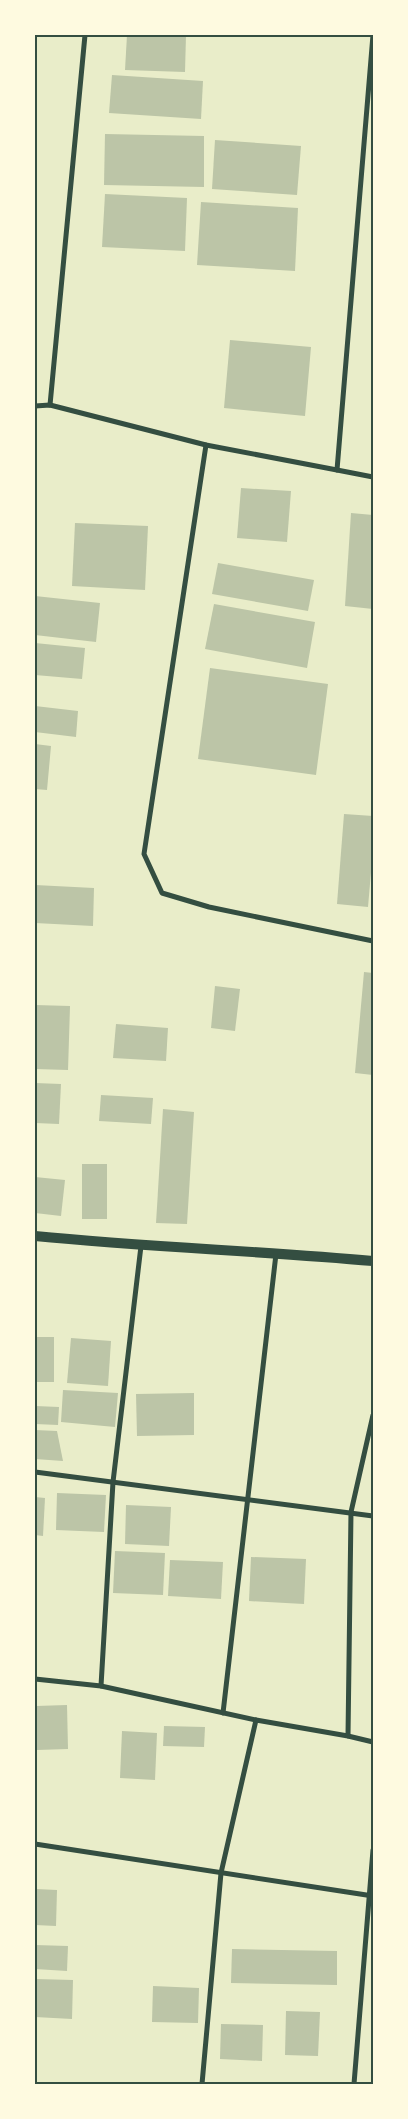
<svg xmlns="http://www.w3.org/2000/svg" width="408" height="2119" viewBox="0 0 408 2119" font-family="'DejaVu Sans',sans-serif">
  <rect width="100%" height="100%" fill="#e9edc9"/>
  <!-- building -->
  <g fill="#bcc5a7">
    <polygon points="127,35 186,35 185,72 125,70"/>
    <polygon points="112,75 203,81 201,119 109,113"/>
    <polygon points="105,134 204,136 204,187 104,185"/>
    <polygon points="215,140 301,146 297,195 212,189"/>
    <polygon points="105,194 187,198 185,251 102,247"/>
    <polygon points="201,202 298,208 295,271 197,265"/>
    <polygon points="230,340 311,347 305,416 224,408"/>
    <polygon points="241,488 291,491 287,542 237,538"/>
    <polygon points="351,513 373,515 373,609 345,606"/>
    <polygon points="75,523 148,526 145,590 72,586"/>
    <polygon points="218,563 314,580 308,611 212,594"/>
    <polygon points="35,596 100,603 96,642 35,635"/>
    <polygon points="214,604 315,622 307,668 205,649"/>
    <polygon points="35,643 85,648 82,679 35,675"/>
    <polygon points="210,668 328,684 316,775 198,759"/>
    <polygon points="35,706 78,711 76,737 35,732"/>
    <polygon points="35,744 51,746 47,790 35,789"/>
    <polygon points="344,814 373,816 373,849 368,907 337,904"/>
    <polygon points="35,885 94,888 93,926 35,923"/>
    <polygon points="364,972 373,973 373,1075 355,1073"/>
    <polygon points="215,986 240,989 235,1031 211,1028"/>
    <polygon points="35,1005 70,1006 68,1070 35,1069"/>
    <polygon points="116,1024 168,1028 166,1061 113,1058"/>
    <polygon points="35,1083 61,1084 59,1124 35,1123"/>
    <polygon points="101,1095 153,1098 151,1124 99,1121"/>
    <polygon points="163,1109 194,1112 187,1224 156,1223"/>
    <rect x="82" y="1164" width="25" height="55"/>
    <polygon points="35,1177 65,1180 61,1216 35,1213"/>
    <rect x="35" y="1337" width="19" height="45"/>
    <polygon points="71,1338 111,1341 108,1386 67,1383"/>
    <polygon points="63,1390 118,1393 115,1427 61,1422"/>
    <polygon points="194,1393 194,1435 137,1436 136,1394"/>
    <polygon points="35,1406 59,1407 58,1425 35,1424"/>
    <polygon points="35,1430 57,1431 63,1461 35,1459"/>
    <polygon points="57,1493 106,1495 104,1532 56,1530"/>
    <polygon points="35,1497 45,1498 43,1536 35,1535"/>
    <polygon points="126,1505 171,1507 169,1546 125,1544"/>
    <polygon points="115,1551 165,1553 163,1595 113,1593"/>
    <polygon points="251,1557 306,1559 304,1604 249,1601"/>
    <polygon points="170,1560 223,1562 221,1599 168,1596"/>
    <polygon points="67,1705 68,1749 37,1750 36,1706"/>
    <polygon points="164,1726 205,1727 204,1747 163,1746"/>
    <polygon points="122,1731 157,1733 155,1780 120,1778"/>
    <polygon points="36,1889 57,1890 56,1926 35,1925"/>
    <polygon points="35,1945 68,1946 67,1971 35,1969"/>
    <polygon points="232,1949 337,1951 337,1985 231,1983"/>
    <polygon points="35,1979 73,1980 72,2019 35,2017"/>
    <polygon points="153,1986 199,1988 198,2023 152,2022"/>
    <polygon points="286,2011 320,2012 318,2056 285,2055"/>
    <polygon points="221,2024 263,2025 262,2061 220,2059"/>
  </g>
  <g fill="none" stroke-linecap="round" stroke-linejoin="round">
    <!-- minor -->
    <g stroke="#344e41" stroke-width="5">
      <polyline points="50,405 85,35"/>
      <polyline points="35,406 50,405 206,445 337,470 373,35"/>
      <polyline points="206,445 144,854 162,893 209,907 373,941"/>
      <polyline points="337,470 373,477"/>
      <polyline points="35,1472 373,1516"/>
      <polyline points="35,1679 101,1686 256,1720 348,1736 373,1742"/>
      <polyline points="101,1686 113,1482 141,1246"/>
      <polyline points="223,1713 276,1254"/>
      <polyline points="348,1736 351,1512 373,1415"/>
      <polyline points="35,1844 373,1896"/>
      <polyline points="202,2084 221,1873 256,1720"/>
      <polyline points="354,2084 373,1850"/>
    </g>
    <!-- secondary -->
    <path stroke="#344e41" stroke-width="10" d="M35,1236C148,1247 260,1251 373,1261"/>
  </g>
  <!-- border -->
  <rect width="408" height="2119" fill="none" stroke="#fefae0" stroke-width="72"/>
  <rect x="36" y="36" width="336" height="2047" fill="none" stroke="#344e41" stroke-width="2"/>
</svg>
